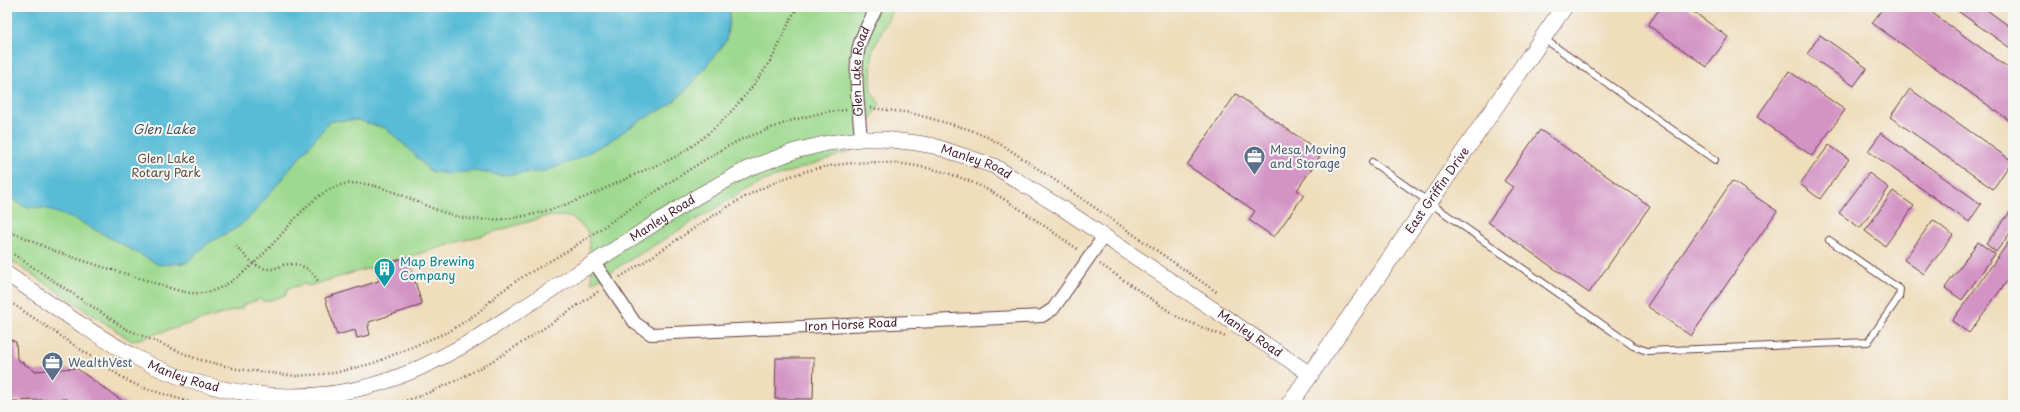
<svg xmlns="http://www.w3.org/2000/svg" width="2020" height="412" viewBox="0 0 2020 412" font-family="'Playpen Sans',sans-serif">
  <rect width="100%" height="100%" fill="#f6f6f2"/>
  <filter id="ink" filterUnits="userSpaceOnUse"><feTurbulence type="fractalNoise" baseFrequency=".025" numOctaves="2"/><feDisplacementMap in="SourceGraphic" scale="8" xChannelSelector="R" yChannelSelector="G"/><feConvolveMatrix kernelMatrix="1 2 1 2 8 2 1 2 1" color-interpolation-filters="sRGB"/></filter>
  <filter id="wash" filterUnits="userSpaceOnUse"><feTurbulence type="fractalNoise" baseFrequency=".012" numOctaves="4" result="noise"/><feDisplacementMap in="SourceGraphic" scale="16" xChannelSelector="R" yChannelSelector="G"/><feGaussianBlur stdDeviation="0.9" result="paint"/><feColorMatrix in="noise" values="0 0 0 0 0 0 0 0 0 0 0 0 0 0 0 0 0 1.4 0 .05"/><feComposite in="paint" operator="in"/></filter>
  <g filter="url(#wash)">
    <rect width="100%" height="100%" fill="#efddbb"/>
    <!-- green -->
    <polygon fill="#9dd98e" stroke="#747c5c" points="7,7 894,7 872,52 871,91 880,104 851,151 755,184 592,283 588,232 572,217 548,216 308,286 304,284 287,289 286,295 264,302 260,299 243,305 242,308 132,341 7,258"/>
    <!-- water -->
    <polygon fill="#58bcd7" stroke="#516e81" points="7,7 731,7 726,41 693,83 670,105 638,122 607,143 577,159 546,171 501,175 472,171 448,174 430,171 409,149 385,128 357,120 330,121 251,216 237,228 208,243 186,263 159,265 77,220 44,208 25,207 7,196"/>
    <g id="blocks">
      <!-- building -->
      <g fill="#d393c5">
        <polygon points="1661,7 1687,7 1728,37 1707,67 1648,25"/>
        <polygon points="1884,7 1924,7 2013,71 2013,123 1872,23"/>
        <polygon points="1952,7 1983,7 2013,29 2013,50"/>
        <polygon points="1820,35 1867,68 1854,86 1807,54"/>
        <polygon points="1789,71 1845,110 1812,156 1757,117"/>
        <polygon points="1910,89 2012,161 1993,189 1890,117"/>
        <polygon points="1236,94 1322,153 1297,190 1304,195 1274,237 1249,220 1255,211 1187,165"/>
        <polygon points="1540,130 1650,206 1589,293 1488,222 1513,187 1504,181"/>
        <polygon points="1881,133 1981,204 1969,222 1868,151"/>
        <polygon points="1829,145 1849,159 1820,199 1800,184"/>
        <polygon points="1869,173 1889,188 1860,228 1839,213"/>
        <polygon points="1732,181 1777,211 1691,336 1647,306"/>
        <polygon points="1893,191 1914,206 1885,246 1865,231"/>
        <polygon points="2013,208 2013,229 1996,252 1986,244"/>
        <polygon points="1933,220 1953,235 1924,274 1904,260"/>
        <polygon points="2013,236 2013,273 1969,333 1952,321"/>
        <polygon points="1978,242 1995,254 1962,300 1945,288"/>
        <polygon points="408,257 422,305 369,322 369,326 368,326 370,335 357,338 355,330 337,335 325,298 379,281 375,267"/>
        <polygon points="7,338 16,342 17,359 35,371 76,368 128,405 75,405 66,399 11,401 10,395 7,395"/>
        <polygon points="776,358 814,358 813,399 775,399"/>
      </g>
    </g>
  </g>
  <g filter="url(#ink)">
    <use href="#blocks" fill-opacity="0" stroke="#633c41" stroke-width="1"/>
    <g fill="none" stroke-linecap="round" stroke-linejoin="round">
      <defs>
        <g id="service">
          <polyline points="1543,38 1715,160"/>
          <polyline points="1372,162 1633,346 1647,351 1868,342 1899,297 1900,289 1829,240"/>
        </g>
        <g id="minor">
          <path id="s1" d="M861,139C859,110 854,80 858,52C860,37 870,21 877,7"/>
          <path id="s2" d="M594,262L635,323L651,334L1042,316L1053,309L1104,236"/>
        </g>
        <g id="tertiary">
          <path id="s3" d="M7,274C50,303 93,335 139,359C210,396 300,407 377,384C411,374 442,358 473,340L696,197L747,169L795,151L828,143L861,139H883L917,143L934,146L994,166L1068,212L1310,374"/>
        </g>
        <g id="secondary">
          <path id="s4" d="M1289,405L1564,7"/>
        </g>
      </defs>
      <!-- service casing -->
      <use href="#service" stroke="#633c41" stroke-width="8"/>
      <!-- minor casing -->
      <use href="#minor" stroke="#633c41" stroke-width="14"/>
      <!-- tertiary casing -->
      <use href="#tertiary" stroke="#633c41" stroke-width="16"/>
      <!-- secondary casing -->
      <use href="#secondary" stroke="#633c41" stroke-width="18"/>
      <!-- path -->
      <g stroke="#633c41" stroke-width="2.5" stroke-dasharray="1 3" stroke-linecap="butt">
        <polyline points="871,108 911,113 968,129 987,137 1007,148 1062,185 1218,293"/>
        <path d="M7,231C24,236 39,245 55,251C85,262 117,271 149,281C165,286 185,295 203,293C236,289 272,245 293,221C308,205 323,188 346,184C385,178 430,215 471,219C528,224 582,200 632,176C646,169 661,164 675,157C697,144 719,126 736,106C751,89 766,70 777,49C784,35 789,20 798,7"/>
        <path d="M236,246C245,255 254,268 268,269C273,270 278,267 283,265C299,261 312,269 319,283"/>
        <polyline points="7,250 126,329 197,359 237,369 296,376 334,373 374,363 450,331 479,312 498,294 519,279 569,250 673,180 719,151 740,140 793,120 825,112 846,110"/>
        <polyline points="1100,264 1179,318 1226,337"/>
        <path d="M620,277C670,247 716,209 769,185C837,153 922,155 988,190C1020,207 1049,230 1079,250"/>
        <polyline points="7,300 126,380 141,387 199,405"/>
        <path d="M391,405C468,385 534,334 599,291"/>
      </g>
      <!-- service -->
      <use href="#service" stroke="#fff" stroke-width="6"/>
      <!-- minor -->
      <use href="#minor" stroke="#fff" stroke-width="12"/>
      <!-- tertiary -->
      <use href="#tertiary" stroke="#fff" stroke-width="15"/>
      <!-- secondary -->
      <use href="#secondary" stroke="#fff" stroke-width="17"/>
    </g>
  </g>
  <!-- icons -->
  <defs>
    <symbol id="office-pin" viewBox="-11 -11 22 30"><path d="M0 17L-7.5 6A9.5 9.5 0 1 1 7.5 6Z" fill="#5c6f8a" stroke="#f6f6f2"/><path d="M-6-3h4V-5.5h4V-3h4V5H-6ZM-1-4.5V-3h2v-1.5ZM-6 0V1H6V0Z" fill="#fff"/></symbol>
    <symbol id="building-pin" viewBox="-11 -11 22 30"><path d="M0 17L-7.5 6A9.5 9.5 0 1 1 7.5 6Z" fill="#0f9aa8" stroke="#f6f6f2"/><path d="M-4-6H4V6H1V3H-1V6H-4ZM-2.5-4.3h1.7v1.8h-1.7ZM.8-4.3h1.7v1.8H.8ZM-2.5-1h1.7V.8h-1.7ZM.8-1h1.7V.8H.8Z" fill="#fff"/></symbol>
  </defs>
  <g fill-rule="evenodd">
    <use href="#office-pin" x="1242" y="144" width="25" height="34"/>
    <use href="#building-pin" x="372" y="256" width="25" height="34"/>
    <use href="#office-pin" x="40" y="350" width="25" height="34"/>
  </g>
  <g text-anchor="middle" stroke-width="4" stroke-linejoin="round" paint-order="stroke">
    <!-- street labels -->
    <g font-size="12" fill="#4a1f2b" stroke="#f6f6f2">
      <text dy="4" stroke="none"><textPath href="#s1" startOffset="68">Glen Lake Road</textPath></text>
      <text dy="4" stroke="none"><textPath href="#s3" startOffset="1068">Manley Road</textPath></text>
      <text dy="4" stroke="none"><textPath href="#s4" startOffset="261">East Griffin Drive</textPath></text>
      <text dy="4" stroke="none"><textPath href="#s3" startOffset="733">Manley Road</textPath></text>
      <text dy="4" stroke="none"><textPath href="#s2" startOffset="293">Iron Horse Road</textPath></text>
      <text dy="4" stroke="none"><textPath href="#s3" startOffset="1392">Manley Road</textPath></text>
      <text dy="4" stroke="none"><textPath href="#s3" startOffset="205">Manley Road</textPath></text>
    </g>
    <!-- service labels -->
    <g font-size="12" fill="#4e5e75" stroke="#f6f6f2" text-anchor="start">
      <text x="1270" y="154">Mesa Moving<tspan x="1270" dy="14">and Storage</tspan></text>
      <text x="68" y="367">WealthVest</text>
    </g>
    <!-- park labels -->
    <g font-size="12" fill="#5f4e44" stroke="#f6f6f2">
      <text x="166" y="163">Glen Lake<tspan x="166" dy="14">Rotary Park</tspan></text>
    </g>
    <!-- culture labels -->
    <g font-size="12" fill="#0d838f" stroke="#f6f6f2" text-anchor="start">
      <text x="400" y="266">Map Brewing<tspan x="400" dy="14">Company</tspan></text>
    </g>
    <!-- water labels -->
    <g font-size="13" font-style="italic" fill="#4f5667" stroke="#f6f6f2">
      <text x="164" y="134">Glen Lake</text>
    </g>
  </g>
  <!-- margin -->
  <rect width="2020" height="412" fill="none" stroke="#f6f6f2" stroke-width="24"/>
</svg>
